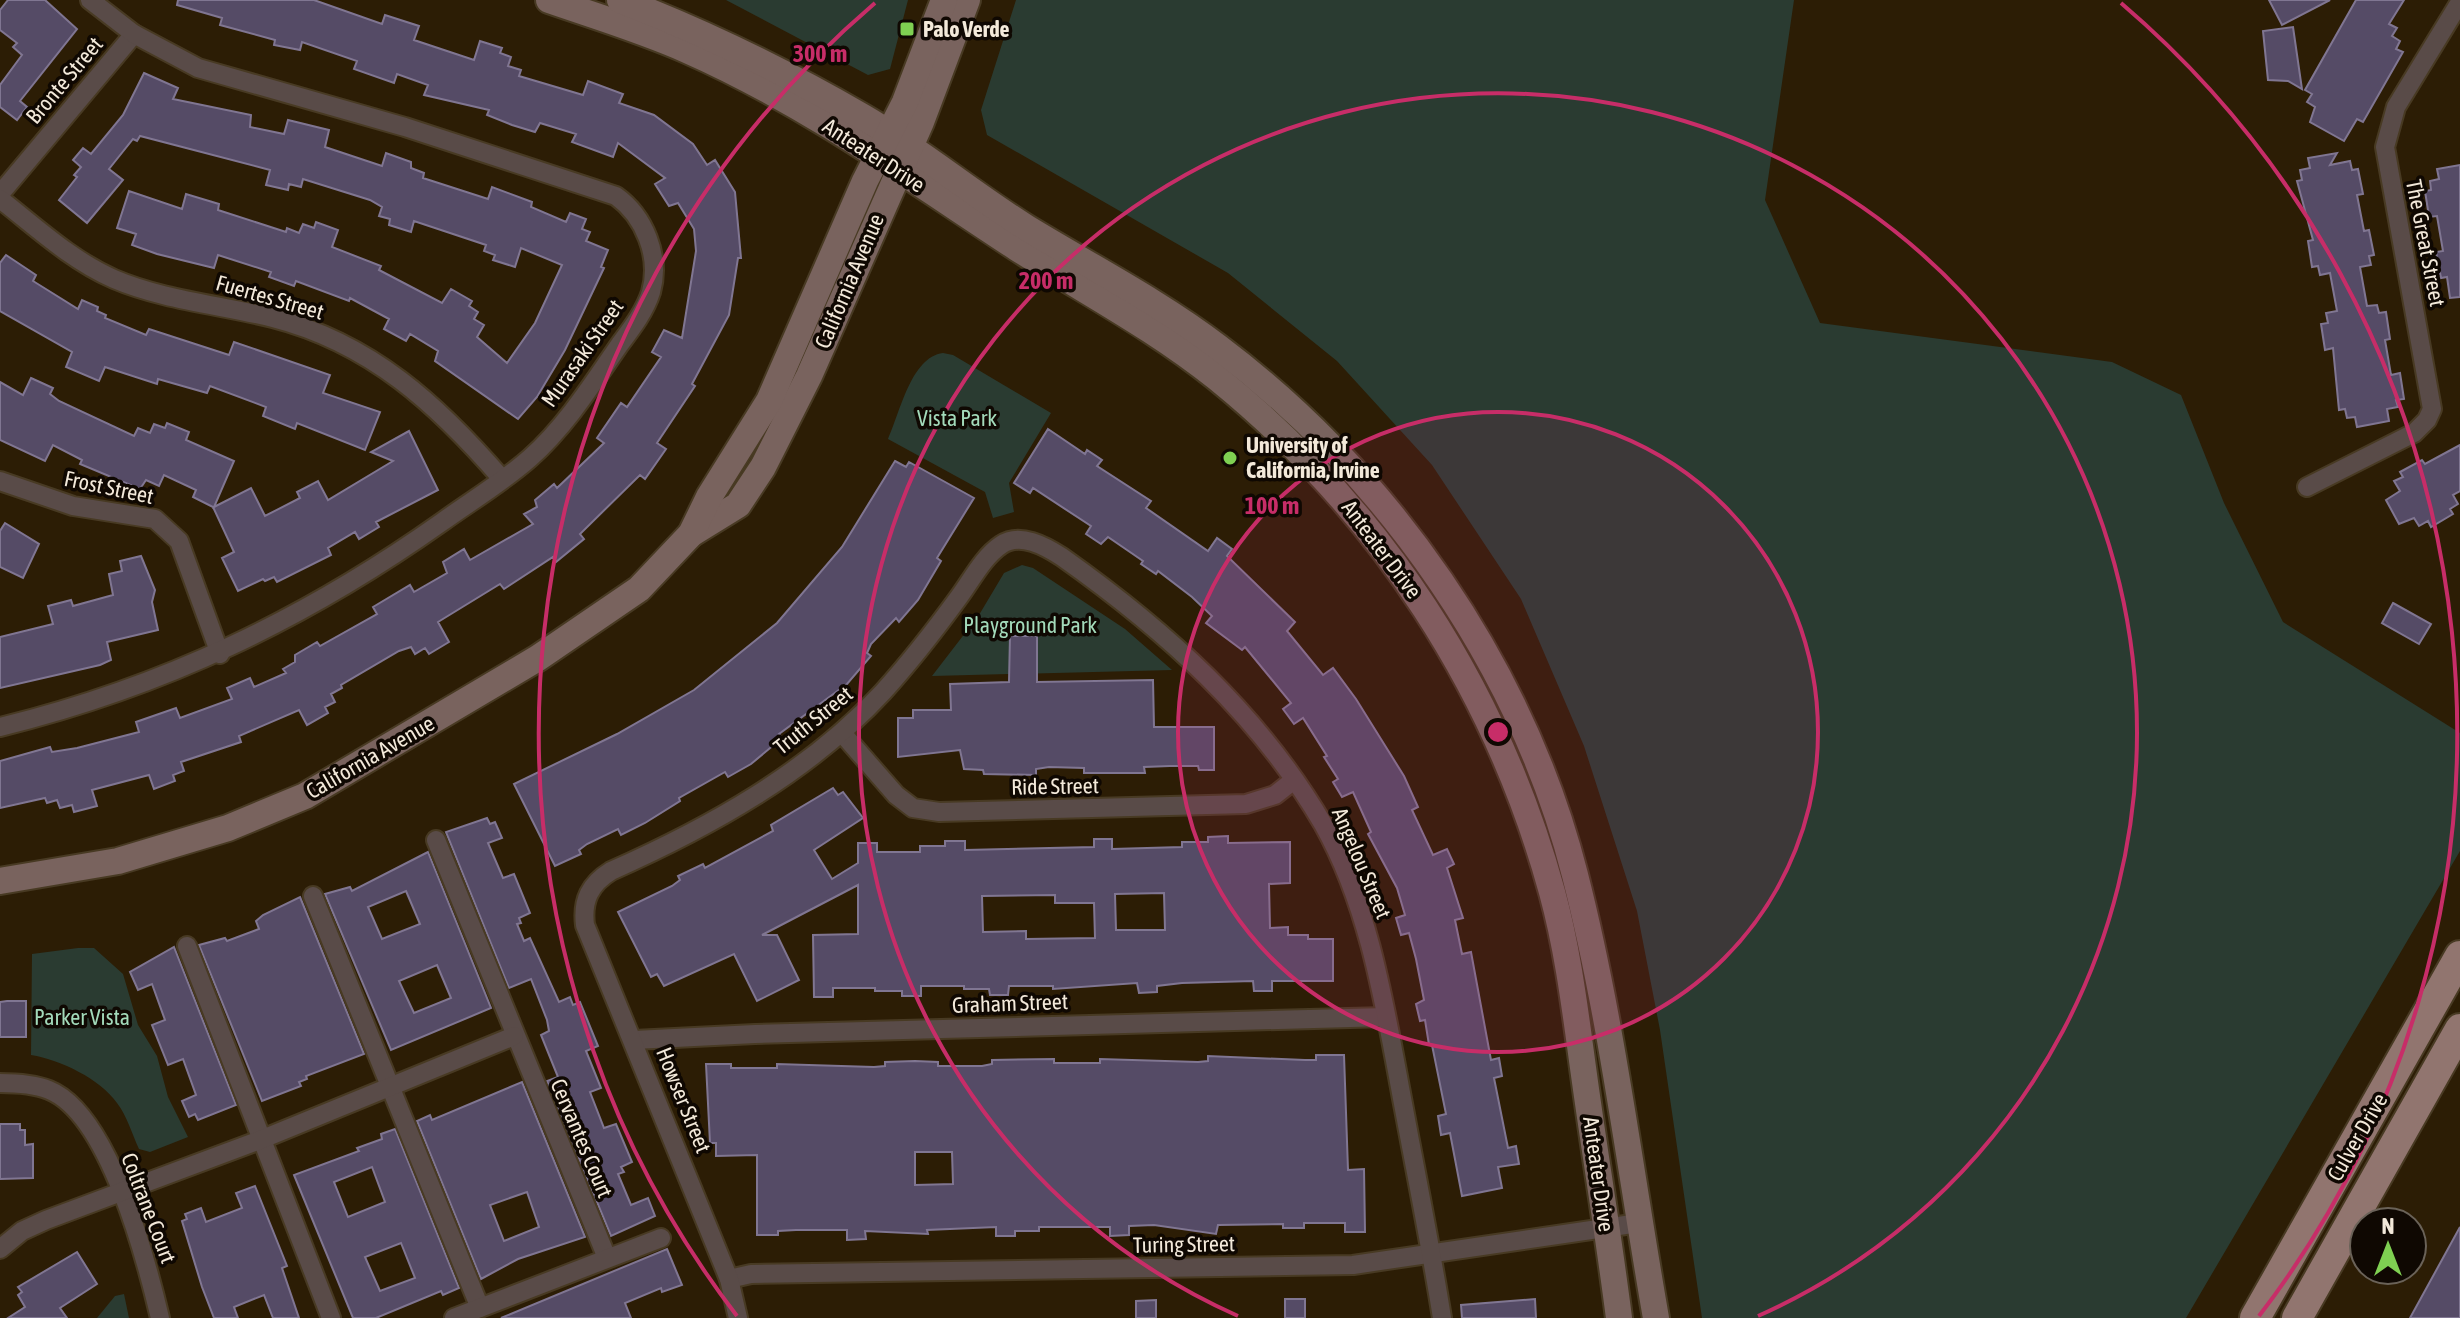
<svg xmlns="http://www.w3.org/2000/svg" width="2460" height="1318" viewBox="0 0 2460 1318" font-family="'Asap Condensed',sans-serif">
  <rect width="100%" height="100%" fill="#2c1d05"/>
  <!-- green -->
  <g fill="#2a3b31">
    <polygon points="726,0 908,0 890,69 868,75"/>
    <polygon points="1016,0 1794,0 1765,200 1820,323 2112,362 2181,395 2224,503 2283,622 2460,733 2460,851 2186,1318 1702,1318 1660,1030 1637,911 1584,746 1521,599 1432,465 1337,361 1228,273 987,135 981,110"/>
    <path d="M943,353L953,355L1051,413L1009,483L1014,512L993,518L985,492L888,439C900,413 911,357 943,353Z"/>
    <polygon points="1022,565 1033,568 1125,629 1172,670 932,676 979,615 1004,573"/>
    <path d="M78,948H94L123,974L138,1025L157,1056L168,1097L188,1137L150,1152L139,1149C132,1134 127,1116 117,1103C100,1079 61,1060 31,1055L32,954Z"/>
    <polygon points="124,1294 129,1318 97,1318 115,1296"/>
  </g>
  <!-- building -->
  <g fill="#554b66" stroke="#807692" stroke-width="2" fill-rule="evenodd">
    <polygon points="8,0 45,0 77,29 20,101 27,107 17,120 0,107 0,85 22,55 13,47 17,43 0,30 0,10"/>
    <polygon points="178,0 314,0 382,24 385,15 419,26 414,40 474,60 480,41 502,48 500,53 511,57 508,66 521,70 519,76 583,95 588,81 623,94 619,103 654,115 693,144 707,165 715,160 735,192 741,258 738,258 729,315 692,384 695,386 657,443 666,449 645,479 640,475 580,534 584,539 556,562 553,557 504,589 500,584 438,622 449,642 429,654 425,648 415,654 411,647 399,651 341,685 342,688 331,694 335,702 325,707 328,713 307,725 299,710 239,736 241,742 181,762 184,771 173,775 175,781 154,789 149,775 92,790 97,806 74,812 72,805 60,808 57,800 47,803 45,798 0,808 0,761 50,747 52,752 77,748 139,732 136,722 176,708 180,718 232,699 227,688 250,678 254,687 286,673 283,669 295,662 295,655 317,642 320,646 377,614 373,607 410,585 414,592 447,573 443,562 464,549 470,560 533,524 524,514 537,507 535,500 554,484 557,488 604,443 597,438 621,403 627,407 661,357 652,352 664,330 682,338 696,251 694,229 678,203 669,206 655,184 665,178 618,143 613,157 572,142 576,134 540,123 535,132 512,125 487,115 489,110 424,95 428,85 397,74 394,83 354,69 357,61 302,42 300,50 274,45 275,40 220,25 222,18 177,5"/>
    <polygon points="2269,0 2330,0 2282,25"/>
    <polygon points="2356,0 2404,0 2389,24 2397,28 2392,36 2400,41 2396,49 2403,52 2363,122 2357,119 2344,141 2310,122 2315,107 2307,102 2312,94 2305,90"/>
    <polygon points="2293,27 2302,89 2288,81 2268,80 2263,31"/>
    <polygon points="144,73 178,88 173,99 251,115 250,127 284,134 288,120 329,130 325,147 382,166 386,153 411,162 411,168 424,173 423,178 488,199 492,187 532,202 531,207 566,222 570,213 586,219 582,229 590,232 586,241 608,250 601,267 604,268 565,350 537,397 518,419 435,361 438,351 410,334 406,341 384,329 389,319 350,298 349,301 296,281 294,286 269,277 271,272 218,255 214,268 157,254 132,245 136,234 117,228 129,191 182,209 186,194 219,204 218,210 286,232 287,228 299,233 303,224 314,228 316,222 338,230 332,247 381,266 379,270 442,303 451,289 472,301 469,306 478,312 474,319 484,325 477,337 507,363 535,323 562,265 521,248 515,267 493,260 495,255 484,251 486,245 414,221 411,232 389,225 390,219 379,216 382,207 370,200 303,179 301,187 289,184 288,190 266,185 270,170 140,136 137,141 133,139 109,169 123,180 87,223 59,200 77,177 74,175 81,167 73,160 83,148 91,154 123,115"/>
    <polygon points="2337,153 2330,165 2350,161 2352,170 2358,169 2363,194 2357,195 2364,231 2369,230 2374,255 2369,256 2371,265 2360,267 2367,306 2377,305 2379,313 2386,312 2390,339 2385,340 2391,375 2400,373 2404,399 2396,400 2398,407 2387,409 2389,421 2357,427 2355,417 2347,418 2345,409 2339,410 2333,348 2325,350 2321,324 2328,323 2326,313 2337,311 2330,273 2320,275 2318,266 2312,267 2308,241 2313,240 2297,181 2302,180 2300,170 2310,168 2308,158"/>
    <polygon points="2460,165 2460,297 2450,298 2447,277 2441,278 2436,252 2443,251 2437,216 2429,217 2425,191 2431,190 2430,181 2439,179 2437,169"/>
    <polygon points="6,255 36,275 33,281 78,309 82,300 98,307 97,311 106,315 105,318 146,335 149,329 229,355 234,342 330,375 323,393 380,412 365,450 297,423 295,429 263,416 266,407 210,386 207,393 158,379 157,384 105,367 99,381 66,367 72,352 0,311 0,263"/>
    <polygon points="31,378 53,388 50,394 59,401 134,436 138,428 150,433 154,424 165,428 167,423 189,432 186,440 234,461 214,507 251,488 265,516 300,498 297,492 318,481 328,500 393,461 371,452 409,431 438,490 376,522 379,527 359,539 355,532 328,548 331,555 277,582 274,577 265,581 263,579 238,591 222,558 234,552 213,507 193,497 196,490 164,475 159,486 146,480 140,489 80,464 82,460 53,445 45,461 0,440 0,382 23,395"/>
    <polygon points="1048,429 1085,454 1087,450 1102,460 1097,466 1151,501 1146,508 1208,551 1217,538 1232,549 1227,556 1295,622 1287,631 1323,675 1333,668 1356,699 1404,776 1418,807 1412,810 1433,855 1447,849 1454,864 1447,868 1463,918 1455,920 1462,954 1471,952 1491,1060 1499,1058 1502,1076 1494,1078 1508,1148 1516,1146 1519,1164 1498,1167 1502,1188 1462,1196 1450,1133 1441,1135 1438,1116 1446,1114 1432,1045 1429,1045 1425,1020 1420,1021 1416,1004 1424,1000 1416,959 1409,933 1401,935 1396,918 1405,915 1397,888 1368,834 1371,832 1353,792 1342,797 1333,782 1338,779 1324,757 1327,756 1303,718 1294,724 1283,709 1291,703 1245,647 1242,650 1206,623 1212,616 1192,597 1158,571 1156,574 1141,564 1143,561 1108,537 1101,544 1086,534 1091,526 1033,488 1030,493 1014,483"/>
    <polygon points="2460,445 2460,491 2453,495 2458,504 2450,509 2453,514 2431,527 2428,521 2419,526 2414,518 2399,524 2386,500 2400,491 2394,481 2403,477 2400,472 2422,460 2425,464"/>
    <polygon points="895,461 906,467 909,462 974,498 937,558 941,561 918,600 899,622 896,618 871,644 867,653 871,656 847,684 779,734 782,738 751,764 728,777 725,772 679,798 680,801 645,823 621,835 618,829 587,844 579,850 581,854 555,866 514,784 617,734 694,690 777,623 842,547"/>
    <polygon points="5,523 39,544 23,578 0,567 0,531"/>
    <polygon points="141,556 155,590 152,602 158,630 107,642 111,660 100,665 0,688 0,637 53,624 48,606 71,600 73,606 113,595 109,574 122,571 120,561"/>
    <polygon points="2393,603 2431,624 2419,644 2382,623"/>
    <polygon points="1010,636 1037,636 1037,682 1153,680 1154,727 1214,727 1214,770 1199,770 1198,766 1170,766 1144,767 1145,773 1084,773 1084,768 1049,767 1036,769 1036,775 984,774 983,770 964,769 960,750 898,757 898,718 913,718 913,710 951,710 950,684 1009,682"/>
    <path d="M833,788L838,795L843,792L863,818L814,850L832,879L858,863V843H877V852H920V846H945V841H965V850L1094,847V839H1112V849L1182,847V842H1208V837L1228,836V843L1290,842V883L1269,884L1270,928L1288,927V935H1308V939H1333V981H1272V991H1254L1253,981L1182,983L1157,986V992L1139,993L1137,983L1053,989V986H1009L1008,995H990L989,989H964V986H921V996H902V991H875V988H833V997H814L813,935L858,934V885L762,935H777L799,980L757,1001L734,954L664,986L657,974L651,977L618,912L672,886L680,880L678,876L703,864L705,868L773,831L771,825ZM1164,893L1165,930H1116L1115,894ZM1055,895V903H1094L1095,938L1026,939V931L983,932L982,896Z"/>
    <polygon points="487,818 490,824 495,822 502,838 488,843 503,878 514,874 530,913 519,918 521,923 517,924 524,941 530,938 559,1002 570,997 573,1005 580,1002 598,1046 586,1051 601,1088 590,1092 604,1128 616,1124 632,1162 621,1167 624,1172 618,1174 631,1205 648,1198 655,1216 611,1236 547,1081 558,1077 541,1035 549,1031 547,1020 531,979 509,988 446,832"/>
    <path d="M428,852L491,1008L391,1050L325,894L350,887L352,891ZM406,891L420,924L382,939L368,907ZM437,965L451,998L414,1013L399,981Z"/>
    <polygon points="300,897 364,1054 306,1076 307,1079 299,1082 301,1086 262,1101 199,945 225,938 227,941 259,929 256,921 263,915"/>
    <polygon points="174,947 236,1105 198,1120 195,1114 189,1117 182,1101 196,1095 183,1059 168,1065 152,1025 165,1020 152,984 138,990 130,972"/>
    <polygon points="7,1001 26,1001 26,1037 0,1037 0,1002"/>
    <path d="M1316,1055H1344L1348,1170L1364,1169L1365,1232H1345V1223H1304V1228H1283V1224L1218,1225L1216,1234L1154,1225L1129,1226V1235L1110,1236V1227H1039V1231H1015V1236H996V1227L927,1230L928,1234L865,1231L866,1239L847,1240V1230H796L778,1231V1235H757V1155L716,1156V1143H710L706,1064H731V1068H777V1064L874,1067L885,1066V1062L915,1061L938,1062V1066H982L992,1064V1060L1054,1059V1063H1100V1059L1198,1062L1208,1061V1056L1305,1060H1316ZM915,1152H952L953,1184L915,1185Z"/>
    <path d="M522,1082L585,1237L518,1259L481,1279L417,1121L430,1115L432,1120ZM527,1192L539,1227L504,1241L490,1205Z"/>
    <polygon points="0,1124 20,1124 20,1130 25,1130 25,1145 33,1144 33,1178 0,1179"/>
    <path d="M395,1129L459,1288L443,1295L441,1291L376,1318H353L294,1175L359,1151L357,1148L382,1139L381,1134ZM372,1167L385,1202L348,1217L334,1182ZM401,1243L415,1278L380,1291L365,1257Z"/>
    <polygon points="255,1186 287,1266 282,1268 299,1318 273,1318 264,1295 234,1307 238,1318 214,1318 202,1287 182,1221 187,1219 185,1214 201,1208 206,1222 242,1208 236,1193"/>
    <polygon points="2460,1227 2460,1318 2410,1318"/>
    <polygon points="667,1249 682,1285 662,1292 661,1288 625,1303 631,1318 501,1318"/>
    <polygon points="77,1252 97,1284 60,1308 67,1318 8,1318 25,1307 18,1295 22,1292 18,1287"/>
    <rect x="1285" y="1299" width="20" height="19"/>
    <polygon points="1535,1299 1536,1318 1462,1318 1461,1305"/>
    <polygon points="1156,1300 1156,1318 1136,1318 1136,1301"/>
  </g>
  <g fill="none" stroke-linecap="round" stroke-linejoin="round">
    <defs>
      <g id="street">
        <polyline points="0,194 134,34"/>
        <path d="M0,199C37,228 71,260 114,279C163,300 221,305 273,318C371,343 438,405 502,479"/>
        <polyline points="0,481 73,506 155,519 179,541 220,654"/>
        <polyline points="2307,487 2414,433 2427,420 2432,409 2385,147 2396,107 2460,2"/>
        <path d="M0,727C163,687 305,619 442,522C471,501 503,482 530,458C566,426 593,383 620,344C632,328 645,311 651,292C661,256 644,216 616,196L405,127L198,68L134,34L90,0"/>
        <polyline points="842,733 896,795 913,808 939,812 1246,804 1275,795 1294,780"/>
        <polyline points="436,840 607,1258"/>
        <polyline points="313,896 480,1308"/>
        <polyline points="187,946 331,1318"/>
        <polyline points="634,1040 755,1034 1386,1017"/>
        <path d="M0,1083C16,1083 34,1084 49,1090C109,1114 146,1259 160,1318"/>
        <polyline points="0,1249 22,1231 46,1220 260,1140 514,1036"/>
        <polyline points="729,1279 751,1274 1353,1265 1639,1223"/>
        <polyline points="454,1318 661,1238"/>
        <path d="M738,1318L729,1279L585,925C582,900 590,884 611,871C710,827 809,772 883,692C910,662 935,630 959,597C971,581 983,557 1001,545C1020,532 1045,546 1062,557C1165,630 1259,714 1323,824C1371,909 1386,1014 1404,1109C1417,1179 1431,1248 1442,1318"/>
      </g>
      <g id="secondary">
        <path d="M549,0C595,16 642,30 687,50C805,102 910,178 1017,248C1084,291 1155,328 1217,378C1381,511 1496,688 1552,892C1569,954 1576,1018 1585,1082C1596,1161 1609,1239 1619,1318"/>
        <path d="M620,0C704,32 785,72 863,117C920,150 971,193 1027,228C1091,267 1159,302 1218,347C1389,476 1522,667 1575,875C1612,1020 1630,1171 1656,1318"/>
        <polyline points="691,534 738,505 763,467 809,376 921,122 967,0"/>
        <polyline points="0,881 118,861 228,828 305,796 538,658 639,589 691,534 709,497 769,401 865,181 905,102 944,0"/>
      </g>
      <g id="primary">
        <polyline points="2255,1318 2460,956"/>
        <polyline points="2297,1318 2460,1029"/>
      </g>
    </defs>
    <!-- street casing -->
    <use href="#street" stroke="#483a23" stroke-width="22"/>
    <!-- secondary casing -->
    <use href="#secondary" stroke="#483a23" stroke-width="30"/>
    <!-- primary casing -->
    <use href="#primary" stroke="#483a23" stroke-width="34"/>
    <!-- street -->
    <use href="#street" stroke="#594b48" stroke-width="18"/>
    <!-- secondary -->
    <use href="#secondary" stroke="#79635e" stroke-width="26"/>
    <!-- primary -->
    <use href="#primary" stroke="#91756f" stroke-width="30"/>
  </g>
  <!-- distance rings -->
  <circle cx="1498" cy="732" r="320" fill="#c72d68" fill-opacity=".12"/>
  <g fill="none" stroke="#c72d68" stroke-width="4">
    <circle cx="1498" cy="732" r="320"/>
    <path d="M1238 1316A639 639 0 1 1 1758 1316"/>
    <path d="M737 1316A959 959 0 0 1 875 3M2121 3A959 959 0 0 1 2259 1316"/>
  </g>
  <!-- markers -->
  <g fill="#7fd052" stroke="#0f0802" stroke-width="3">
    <rect x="899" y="21" width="16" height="16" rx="4"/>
    <circle cx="1230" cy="458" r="8"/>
  </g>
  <g text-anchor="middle" stroke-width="7" stroke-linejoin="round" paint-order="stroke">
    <!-- poi labels -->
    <g font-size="22" font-weight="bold" fill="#f3e9da" stroke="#0f0802" text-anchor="start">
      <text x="923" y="37">Palo Verde</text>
      <text x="1246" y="453">University of<tspan x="1246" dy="25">California, Irvine</tspan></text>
    </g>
    <!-- street labels -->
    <g font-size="22" fill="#f3e9da" stroke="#0f0802">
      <text transform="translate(64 80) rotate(-50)" y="8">Bronte Street</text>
      <text transform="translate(874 155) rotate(33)" y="8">Anteater Drive</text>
      <text transform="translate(2426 243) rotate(79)" y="8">The Great Street</text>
      <text transform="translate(849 281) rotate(-67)" y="8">California Avenue</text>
      <text transform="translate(270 297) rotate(16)" y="8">Fuertes Street</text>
      <text transform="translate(582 353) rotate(-55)" y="8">Murasaki Street</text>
      <text transform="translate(109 487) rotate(12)" y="8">Frost Street</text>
      <text transform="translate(1382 549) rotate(53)" y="8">Anteater Drive</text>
      <text transform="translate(813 720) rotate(-39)" y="8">Truth Street</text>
      <text transform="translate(370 757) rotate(-30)" y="8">California Avenue</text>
      <text transform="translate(1055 786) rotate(-1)" y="8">Ride Street</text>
      <text transform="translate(1362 863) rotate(67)" y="8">Angelou Street</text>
      <text transform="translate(1010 1003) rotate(-2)" y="8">Graham Street</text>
      <text transform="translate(684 1100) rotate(68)" y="8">Howser Street</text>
      <text transform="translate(2357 1137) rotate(-60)" y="8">Culver Drive</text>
      <text transform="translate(582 1138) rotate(67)" y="8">Cervantes Court</text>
      <text transform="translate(1599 1174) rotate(82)" y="8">Anteater Drive</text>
      <text transform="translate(149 1208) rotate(69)" y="8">Coltrane Court</text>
      <text transform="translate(1184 1244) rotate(-1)" y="8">Turing Street</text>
    </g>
    <!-- park labels -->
    <g font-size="22" fill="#a3daba" stroke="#0f0802">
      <text x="957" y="426">Vista Park</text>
      <text x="1030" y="633">Playground Park</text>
      <text x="82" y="1025">Parker Vista</text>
    </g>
  </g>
  <circle cx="1498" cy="732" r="12" fill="#c72d68" stroke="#0f0802" stroke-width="4"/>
  <g font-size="24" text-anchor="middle" font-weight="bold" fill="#c72d68" stroke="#0f0802" stroke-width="7" stroke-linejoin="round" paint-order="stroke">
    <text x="820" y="62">300 m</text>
    <text x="1046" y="289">200 m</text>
    <text x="1272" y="514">100 m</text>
  </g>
  <!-- north arrow -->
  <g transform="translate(2388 1246)"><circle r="38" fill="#0f0802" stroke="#6a6258" stroke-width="2"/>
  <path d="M0-6L14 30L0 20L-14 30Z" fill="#7fd052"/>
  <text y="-12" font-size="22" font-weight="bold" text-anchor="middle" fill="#f3e9da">N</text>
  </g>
</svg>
